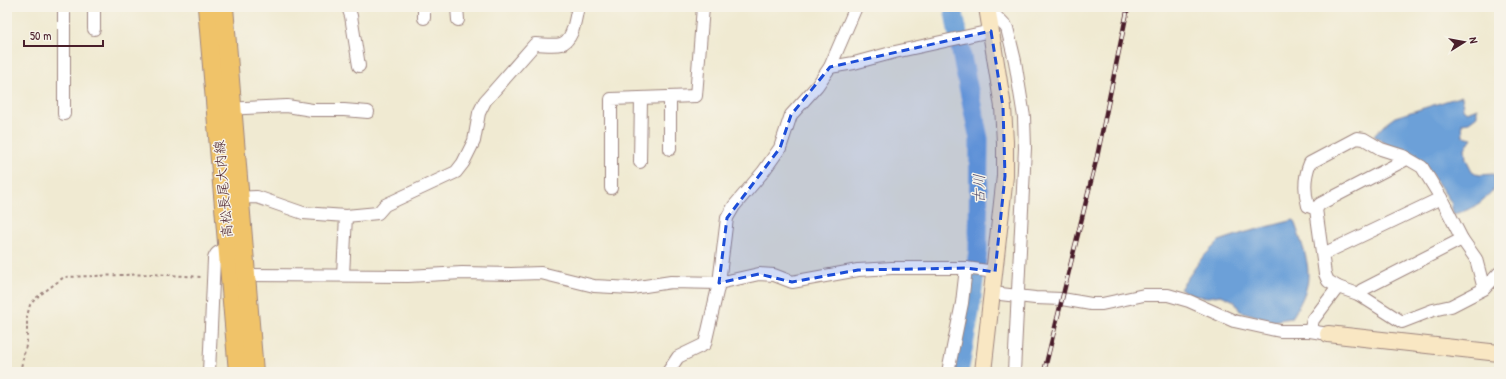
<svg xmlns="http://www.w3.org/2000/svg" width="1506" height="379" viewBox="0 0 1506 379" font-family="'Patrick Hand','Klee One',sans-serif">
  <rect width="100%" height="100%" fill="#f7f3e8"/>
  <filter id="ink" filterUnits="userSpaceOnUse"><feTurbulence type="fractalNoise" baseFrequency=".025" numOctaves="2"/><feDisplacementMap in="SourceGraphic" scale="8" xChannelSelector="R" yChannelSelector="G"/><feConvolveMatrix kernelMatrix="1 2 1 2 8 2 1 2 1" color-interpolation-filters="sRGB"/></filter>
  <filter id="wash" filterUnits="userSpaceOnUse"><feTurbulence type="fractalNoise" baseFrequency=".012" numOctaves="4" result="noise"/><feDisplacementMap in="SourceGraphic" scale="16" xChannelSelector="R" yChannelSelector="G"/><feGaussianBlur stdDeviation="0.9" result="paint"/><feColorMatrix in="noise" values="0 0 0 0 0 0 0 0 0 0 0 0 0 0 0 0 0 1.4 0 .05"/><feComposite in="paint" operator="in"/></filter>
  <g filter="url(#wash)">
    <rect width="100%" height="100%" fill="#f0ead2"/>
    <!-- water -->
    <g fill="#6ca0d8" stroke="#5b6082">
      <path d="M1462,96L1463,109L1467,112L1477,108V116L1469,122L1462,123L1463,136L1472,138L1465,148L1466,159L1472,171L1479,175L1494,174L1495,188C1481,203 1473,210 1453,214L1451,202L1423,162L1409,152L1388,145L1374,136L1384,125L1395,117Z"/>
      <path d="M1294,220C1299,237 1308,256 1308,274C1309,289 1299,306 1292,318L1272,321L1240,311L1234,301L1221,295L1208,297L1195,296L1180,289L1201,259L1219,241L1243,233Z"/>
    </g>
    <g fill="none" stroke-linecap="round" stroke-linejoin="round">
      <!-- river -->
      <polyline stroke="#6ca0d8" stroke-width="19" points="953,7 962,57 979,139 978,250 970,312 959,372"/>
    </g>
  </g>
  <g filter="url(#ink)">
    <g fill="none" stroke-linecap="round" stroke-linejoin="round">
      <defs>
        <g id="street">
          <polyline points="94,7 94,29"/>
          <polyline points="348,7 351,16 359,66"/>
          <polyline points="424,7 424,18"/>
          <polyline points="457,7 458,20"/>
          <polyline points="987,7 1007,28 1015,61 1024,117 1025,148 1014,372"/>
          <polyline points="830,67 854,63 895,52 991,31"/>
          <polyline points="225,109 287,106 312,110 344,110 368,112"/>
          <polyline points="64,114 64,7"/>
          <polyline points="670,149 670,97"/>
          <polyline points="640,162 641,98"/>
          <polyline points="611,188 611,99 696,96 703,7"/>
          <polyline points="233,198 257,197 303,213 346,216 343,275"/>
          <polyline points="1316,209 1320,204 1403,161 1406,157"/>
          <path d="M346,216L378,213L385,205L456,172L463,163L474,141L479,113L485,101L535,44C543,44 554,46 561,44C574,40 575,18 578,7"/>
          <polyline points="1323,254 1441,198"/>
          <polyline points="240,275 408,276 462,273 511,274 541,273 594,286 632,288 671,282 719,283 759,274 774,275 792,282 858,270 892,268 966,268 995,272"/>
          <path d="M1484,289L1476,259L1462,239L1441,198L1422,167L1403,156L1381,149L1364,139L1357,138L1310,163C1304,177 1304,191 1308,206L1316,209L1325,274L1328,281L1338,287L1358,294L1402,322L1433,310L1451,306L1484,289L1499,273"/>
          <polyline points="992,293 1035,298 1062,299 1091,304 1102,304 1144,295 1168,295 1189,301 1234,321 1280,331 1310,331 1328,334"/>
          <polyline points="1358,294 1362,290 1462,239"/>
          <polyline points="1310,331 1313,320 1338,287"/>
          <path d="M209,372L214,259C216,251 221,251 228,250"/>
          <polyline points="668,372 678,357 705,344 719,283 727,218 734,206 763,172 780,148 791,115 817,86 830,67 856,7"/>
          <polyline points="948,372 962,303 966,268"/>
        </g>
        <g id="secondary">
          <polyline points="1328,334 1499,353"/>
          <polyline points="983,372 1005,176 1005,142 1003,107 987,7"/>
        </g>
        <g id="primary">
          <polyline points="207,7 238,372"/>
          <polyline points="224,7 254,372"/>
        </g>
      </defs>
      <!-- street casing -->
      <use href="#street" stroke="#9d847e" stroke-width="14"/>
      <!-- secondary casing -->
      <use href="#secondary" stroke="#9d847e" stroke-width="18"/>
      <!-- primary casing -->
      <use href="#primary" stroke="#9d847e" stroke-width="20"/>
      <!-- path -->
      <polyline stroke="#9d847e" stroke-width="2" stroke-dasharray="3 3" stroke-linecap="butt" points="20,372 27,341 27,316 30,305 36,298 64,277 152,274 202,277"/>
      <!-- street -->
      <use href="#street" stroke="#fff" stroke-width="12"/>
      <!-- secondary -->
      <use href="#secondary" stroke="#f9e7c3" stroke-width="16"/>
      <!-- primary -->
      <use href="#primary" stroke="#f0c369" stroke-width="18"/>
      <defs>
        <polyline id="rail" points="1044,372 1097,157 1128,7"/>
      </defs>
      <!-- rail casing -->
      <use href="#rail" stroke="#4a1f2b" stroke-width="4.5"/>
      <!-- rail -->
      <use href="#rail" stroke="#f7f3e8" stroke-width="3" stroke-dasharray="9" stroke-linecap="butt"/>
    </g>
  </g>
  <!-- marked area -->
  <path fill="#1d4ed8" fill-opacity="0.2" stroke="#1d4ed8" stroke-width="3" stroke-dasharray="8 5" stroke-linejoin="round" d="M991,31L1003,107L1005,176L995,272L966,268L858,270L792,282L759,274L719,283L727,218L780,148L791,115L830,67Z"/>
  <g text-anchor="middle" stroke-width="3" stroke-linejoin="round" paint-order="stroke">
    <!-- street labels -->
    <g font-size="14" fill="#4a1f2b" stroke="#f7f3e8">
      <text transform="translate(223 189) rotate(-95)" y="5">高松長尾大内線</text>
    </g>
    <!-- water labels -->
    <g font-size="15" font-style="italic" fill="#585370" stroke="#f7f3e8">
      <text transform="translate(979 189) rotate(-89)" y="5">古川</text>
    </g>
  </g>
  <!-- margin -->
  <rect width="1506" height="379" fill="none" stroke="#f7f3e8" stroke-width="24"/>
  <!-- north arrow -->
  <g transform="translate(1464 42) rotate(79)" stroke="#f7f3e8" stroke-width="3" paint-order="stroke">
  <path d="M0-3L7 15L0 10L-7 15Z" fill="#4a1f2b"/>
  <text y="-6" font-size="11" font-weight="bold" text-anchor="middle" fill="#4a1f2b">N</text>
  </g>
  <!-- scale -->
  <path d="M24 40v6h79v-6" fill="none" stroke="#4a1f2b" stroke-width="2"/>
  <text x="30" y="40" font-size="12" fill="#4a1f2b" stroke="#f7f3e8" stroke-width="3" paint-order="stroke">50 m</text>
</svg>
